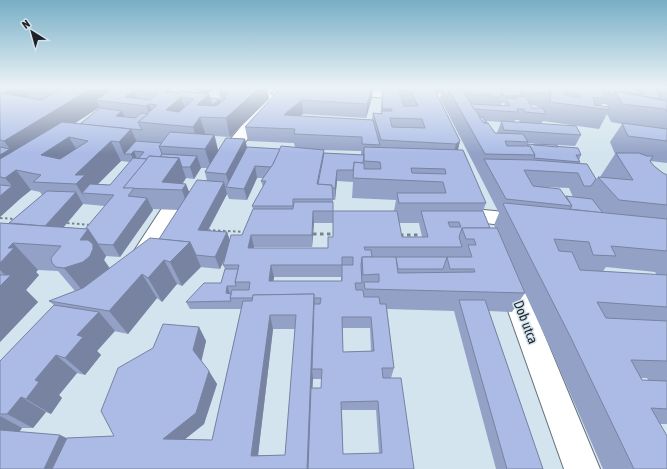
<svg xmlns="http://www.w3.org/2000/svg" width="667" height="469" viewBox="0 0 667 469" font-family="'Asap Condensed',sans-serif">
  <rect width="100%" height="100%" fill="#d4e4ee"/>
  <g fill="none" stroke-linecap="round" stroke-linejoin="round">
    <defs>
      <g id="minor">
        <polygon points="260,88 275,88 269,94 276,96 278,99 227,166 221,167 215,166 212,162 215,158 262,101 255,99 253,96"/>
        <polygon points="297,88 365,88 432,93 470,91 475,92 477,95 475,98 470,99 432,101 304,92 299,91"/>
        <polygon points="572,97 667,114 667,124 567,104 565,101 567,98"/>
        <polygon points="171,203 178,205 181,210 146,271 138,273 130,271 126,264 130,257 164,205"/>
        <polygon points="484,210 527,214 535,216 538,221 535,226 527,228 477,222 474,217 477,212"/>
        <polygon points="507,264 516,267 519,274 600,469 564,469 495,274 498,267"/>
      </g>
    </defs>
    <!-- minor casing -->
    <use href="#minor" stroke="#64727b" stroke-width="2"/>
    <!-- path-far1 -->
    <g stroke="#78848b" stroke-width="2" stroke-dasharray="2.5 2.5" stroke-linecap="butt">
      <polyline points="0,218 15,219"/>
      <polyline points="67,223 91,225"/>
      <polyline points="208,230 245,232"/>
    </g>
    <!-- path -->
    <g stroke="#78848b" stroke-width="3" stroke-dasharray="3.5 3.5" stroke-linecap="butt">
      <polyline points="313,234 333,234"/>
      <polyline points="400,235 421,235"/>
    </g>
    <!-- minor -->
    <use href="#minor" fill="#fff" fill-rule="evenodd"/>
  </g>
  <!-- wall -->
  <path fill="#93a1c6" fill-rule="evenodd" d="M0,88H215L207,94L210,98L221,102L219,91L223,88H267L269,99L230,137L215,136L218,150L245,139L247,147L280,149L295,147L294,143L248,141L245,127L281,88L372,98L366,118L303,114L300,116L372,120L373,113H381L382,92H381L380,88H434L437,93L435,88H667V163L650,161L654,166L663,173L667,175V424H660L667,469H603L553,354L525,293L512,312L489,311L543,469H496L454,311L387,309L394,368L391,378L414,469H0V361L54,305L49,301L75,291L58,271L38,270L36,272L39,275L26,290L38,302L0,342V223H9L42,195L40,192L31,190L21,198L0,217ZM627,89L637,90L635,93L628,92ZM441,93L440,98L499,213L494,225L495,228H490L483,211L486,203L458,150L460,141L437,94ZM502,103H505L504,106L501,105ZM602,104L608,105L606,107L601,106ZM531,105L543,108H532ZM100,107V108L80,124L75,123ZM607,114L611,122L622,124L610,142L615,154L600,177H598L596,179L579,164L580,162L579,160L581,155L558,147L534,144L533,145L527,144L526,146L528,143L575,146L581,135L541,124L543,121L599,129ZM515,120H519L520,123L514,122ZM486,121L501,122L497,133H495ZM324,150L361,151V155L324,153ZM121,161L130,162L110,185L98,184ZM201,168H207L205,172L207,181L189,192L183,183L186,178L194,179ZM257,178H263L261,181L263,187L252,206L253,209L242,235L230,241L227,232L208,231L227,194L229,199L247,200ZM337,181L353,182L352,198L396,200L394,211H333V200H335ZM541,187L569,188L573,197L566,196ZM83,204L105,206L85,229L64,227ZM153,209L178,210L159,239L110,268L104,260L106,256L120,257L153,210ZM314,223H333V237L328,248H254V247H312ZM399,223H419L422,237H402ZM227,253L223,265L225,269L221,283L186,302L190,309H241L212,440L185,439L204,424L217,384L201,361L206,341L199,327L114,436L67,438L60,435L19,432L22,428H33L46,412L51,414L62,398L59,395L77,373L85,375L101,355L97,351L114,331L128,334L157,298L162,302L177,284L182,286L200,267L220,269ZM606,267L655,272L657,275L603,271ZM274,277H341V281H273ZM343,328H370L371,351L343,352ZM273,329H295L285,455H258ZM313,378V379H322L321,388H312ZM641,378H647L648,380H642ZM342,410H376L379,453L343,454Z"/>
  <!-- shaded-wall -->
  <g fill="#7883a1">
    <polygon points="11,88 24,88 32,101 1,93"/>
    <polygon points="92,88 116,88 96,100 100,107 18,160 4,141"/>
    <polygon points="194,88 215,88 203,97 209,94 214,112 200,117 206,136 199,146 193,127 194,99 193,89"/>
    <polygon points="255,88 267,88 269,99 230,137 226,118"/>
    <polygon points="372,88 373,88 372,98 366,118 367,104"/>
    <polygon points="169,89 181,97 187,115 166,110 165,92"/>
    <polygon points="134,90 141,105 125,97"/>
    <polygon points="220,99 222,107 214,112 212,105"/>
    <polygon points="302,100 303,114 288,125 286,129 284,115 287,112"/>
    <polygon points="149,104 154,118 152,121 146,106"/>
    <polygon points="122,111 127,121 116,116"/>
    <polygon points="131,129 140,149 134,151 137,159 134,162 131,154 124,154 119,142"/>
    <polygon points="214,135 219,154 211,168 205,149"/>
    <polygon points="69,137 81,157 55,175 41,155"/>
    <polygon points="245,139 249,159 230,188 226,174"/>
    <polygon points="111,141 121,161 93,189 82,193 89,205 76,184 75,175"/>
    <polygon points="460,141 455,161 451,163 456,144"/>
    <polygon points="10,149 18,160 0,172 0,155"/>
    <polygon points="197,156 201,168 194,179 190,167"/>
    <polygon points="179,158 186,178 178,190 162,182"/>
    <polygon points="255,166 257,178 247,200 244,189"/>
    <polygon points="16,170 31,190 21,198 0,217 0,196 12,186 5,178"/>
    <polygon points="337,170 337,181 335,200 335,188"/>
    <polygon points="224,182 227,194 202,241 198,230"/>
    <polygon points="186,184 194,204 189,211 182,190"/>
    <polygon points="76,192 83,204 48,245 34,239"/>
    <polygon points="147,198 153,210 120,257 113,245"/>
    <polygon points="313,211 314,223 312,247 312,235"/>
    <polygon points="88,229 106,256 104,260 111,271 86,295 64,268 80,240"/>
    <polygon points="227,232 231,244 220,269 215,257"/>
    <polygon points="251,235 254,247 251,260 248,248"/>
    <polygon points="190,242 201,267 182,286 170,262"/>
    <polygon points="13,243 38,270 36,272 39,275 26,290 38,302 0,342 0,275 8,278 0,270 0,263 8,248"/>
    <polygon points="164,260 177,284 162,302 148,278"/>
    <polygon points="271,265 274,277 272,292 269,281"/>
    <polygon points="142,274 157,298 128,334 109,311"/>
    <polygon points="227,286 230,294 226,293"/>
    <polygon points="314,294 315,308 312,369 313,378 309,469 307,469"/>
    <polygon points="99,312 115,331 97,351 101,355 85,375 65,358 77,335"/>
    <polygon points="270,315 273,329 257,464 251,456"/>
    <polygon points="199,327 206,341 201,363 193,350"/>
    <polygon points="56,355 77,373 59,395 62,398 51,414 26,399 35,380"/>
    <polygon points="209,371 217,384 204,424 174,448 163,439"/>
    <polygon points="21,397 46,412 33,428 7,414"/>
    <polygon points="0,416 22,428 2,454 0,453"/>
    <polygon points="60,435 84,448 74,469 44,469"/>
  </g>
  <!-- building -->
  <g fill="#abbbe6" stroke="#7883a1" fill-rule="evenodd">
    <polygon points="0,88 11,88 1,93 42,100 61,89 54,88 92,88 4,141 0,140"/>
    <path d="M114,88H167L169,89L165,92L180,93L182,91L209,94L197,105L216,106L226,98L223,97L228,93L219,91L223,88H259L226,118L200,117L193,127L138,122L157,105L149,104L146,106L96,100ZM134,90L159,92L150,100L125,97ZM181,97L194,99L179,112L166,110Z"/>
    <polygon points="167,88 194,88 193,89 201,90 198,93 182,91 180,93 170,92 169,89"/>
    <polygon points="281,88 372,88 367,104 302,100 287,112 284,115 373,120 380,145 362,144 362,137 294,134 295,129 245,127"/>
    <path d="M388,88H434L460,141L456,144L381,140L373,113L382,114L381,111H392V109H382L383,89ZM399,91H411L418,106H404ZM390,118L422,119L425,128L392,127Z"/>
    <polygon points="442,88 499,88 505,95 500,95 501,97 494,97 491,94 470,95 471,93 468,89 449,90 447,97"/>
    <polygon points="515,88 522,88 520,96 504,96 499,89"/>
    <polygon points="523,88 549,88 549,94 533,92 533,94 522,92"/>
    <path d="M551,88H597L603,89L605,98L593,97L595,105L609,107L610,110L550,102ZM564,92L580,94V98L564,95Z"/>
    <polygon points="612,88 627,88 628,92 643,95 642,88 656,88 660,99 615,91 614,95 609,94"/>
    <polygon points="468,89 471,93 464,93 484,123 488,123 495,133 523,134 528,142 505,141 507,146 530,146 535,155 485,154 449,90"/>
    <polygon points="615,91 667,101 667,112 665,109 622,104"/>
    <polygon points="516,96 526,97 532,108 543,108 546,114 525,112 524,109 517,109 518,112 474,109 471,104 510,106 506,98 518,99"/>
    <polygon points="210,98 220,99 212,105"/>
    <polygon points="100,108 122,111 116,116 135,118 141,113 148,114 138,122 142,130 80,124"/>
    <polygon points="479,117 483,117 487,123 483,122"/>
    <polygon points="501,121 576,126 581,135 504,130"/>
    <path d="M62,122L131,129L119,142L111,141L75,175H85L76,184L33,182L41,175L16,170L5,178L0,177V159ZM69,137L88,141L60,159L41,155Z"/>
    <polygon points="622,123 667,129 667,141 628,136"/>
    <polygon points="170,132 214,135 205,149 159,146"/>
    <polygon points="226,138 245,139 226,174 205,172"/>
    <polygon points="136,141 162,143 159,146 162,154 160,157 149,156 147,159 138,159 144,152 134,151 131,154 124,154"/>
    <polygon points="527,144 578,148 581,155 576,155 580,162 534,158 535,155 530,146 528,146"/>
    <polygon points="534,144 557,145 558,147 534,145"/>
    <polygon points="281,146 324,150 317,184 332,185 333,199 293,199 293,206 252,206 266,181 261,181 273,164"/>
    <polygon points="0,147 10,149 0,155"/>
    <polygon points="247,147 280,149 273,164 271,167 255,166 244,189 226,187"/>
    <path d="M364,147L463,150L486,203H399L397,193H446L443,182L353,178L354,162L364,163V169H381L380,162L364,161ZM411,168L445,169L446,174L412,173Z"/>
    <polygon points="324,153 364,155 363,163 354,162 353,170 337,170 335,188 332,188 332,185 318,184"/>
    <polygon points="616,153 639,153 647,156 653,156 650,161 654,166 663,173 667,175 667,205 619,200 598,177 633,180"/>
    <polygon points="162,154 197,156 190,167 182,167 179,158 160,157"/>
    <polygon points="149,156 179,158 162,182 186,184 182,190 123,188"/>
    <polygon points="133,158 147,159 123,188 134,188 128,196 147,198 113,245 98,244 88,229 85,229 114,195 82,193 90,184 110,185"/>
    <polygon points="484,159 533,160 587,164 596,179 591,186 584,186 578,173 524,170 533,186 560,189 572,206 506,199"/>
    <polygon points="197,180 224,182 198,230 227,232 215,257 196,255 190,242 159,239"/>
    <polygon points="0,185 12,186 0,196"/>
    <polygon points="47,191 76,192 45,226 9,223"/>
    <polygon points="566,196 592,199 603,213 570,209 572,206"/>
    <path d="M294,202H333V211H397L402,237H428L421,211H483L490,228H462L459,237L462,247H364L365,250H371L372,257H362L361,265L362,283H355L356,290H363L364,297H379L380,304H386L394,368H382L383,378H401L414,469H308L311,388H321L322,369H312L314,304H320L321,298H314V294L253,295V298H230L232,290H249L250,282H235L239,265H223L231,235H242L253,209H293ZM313,211H333V237H328V248H248L251,235H312ZM448,222H459L461,227H450ZM342,257H353V265H342ZM271,265H342V281H269ZM342,317H371L374,351L343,352ZM378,401L382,453L343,454L341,402Z"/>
    <polygon points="505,203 667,219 667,251 611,246 616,256 593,255 589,242 554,239 559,251 572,252 580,270 667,275 667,307 597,302 606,318 667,321 667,361 631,360 642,380 667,381 667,409 651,408 667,436 667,469 634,469 570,336 503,204"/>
    <polygon points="0,223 88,229 80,240 88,240 93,244 93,249 90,256 83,262 64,268 56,267 52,263 51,258 61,246 13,243 8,248 14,248 0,263"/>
    <polygon points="462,228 497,228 525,293 365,289 364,282 379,282 379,274 363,275 362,257 396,257 398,273 475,272 474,269 450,269 447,257 472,257 468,245 476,245 474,239 466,239"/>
    <polygon points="150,238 190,242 170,262 164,260 148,278 142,274 109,311 49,301 83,288"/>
    <polygon points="396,257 447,257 443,269 398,269"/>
    <polygon points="225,269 238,269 235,282 236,286 227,286 226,293 231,294 230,298 231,301 186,302 204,283 221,283"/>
    <polygon points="0,275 11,275 0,286"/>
    <path d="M314,294L307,469H52L67,438L114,436L101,411L118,368L153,348L163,324L199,327L193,350L209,371L196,413L163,439L212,440L243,301H252L253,295ZM270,315H296L285,455L251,456Z"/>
    <polygon points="459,300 485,300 543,469 507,469"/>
    <polygon points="54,305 99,312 77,335 83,337 65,358 56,355 35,380 39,382 26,399 21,397 7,414 0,414 0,361"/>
    <polygon points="0,430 60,435 44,469 0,469"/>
  </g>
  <!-- sky -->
  <linearGradient id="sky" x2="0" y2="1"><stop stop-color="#77aec6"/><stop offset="0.57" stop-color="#ecf3f7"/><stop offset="1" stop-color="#ecf3f7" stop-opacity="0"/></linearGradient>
  <rect width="667" height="154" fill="url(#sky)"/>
  <g text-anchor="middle" stroke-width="3" stroke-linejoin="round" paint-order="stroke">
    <!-- street labels -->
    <g font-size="14" fill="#1c2226" stroke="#d4e4ee">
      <text transform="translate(526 322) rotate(69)" y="5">Dob utca</text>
    </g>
  </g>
  <!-- north arrow -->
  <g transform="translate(32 32) rotate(323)" stroke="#d4e4ee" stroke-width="3" paint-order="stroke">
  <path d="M0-3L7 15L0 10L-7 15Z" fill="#1c2226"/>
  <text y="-6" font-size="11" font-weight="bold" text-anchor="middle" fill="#1c2226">N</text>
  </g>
</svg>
